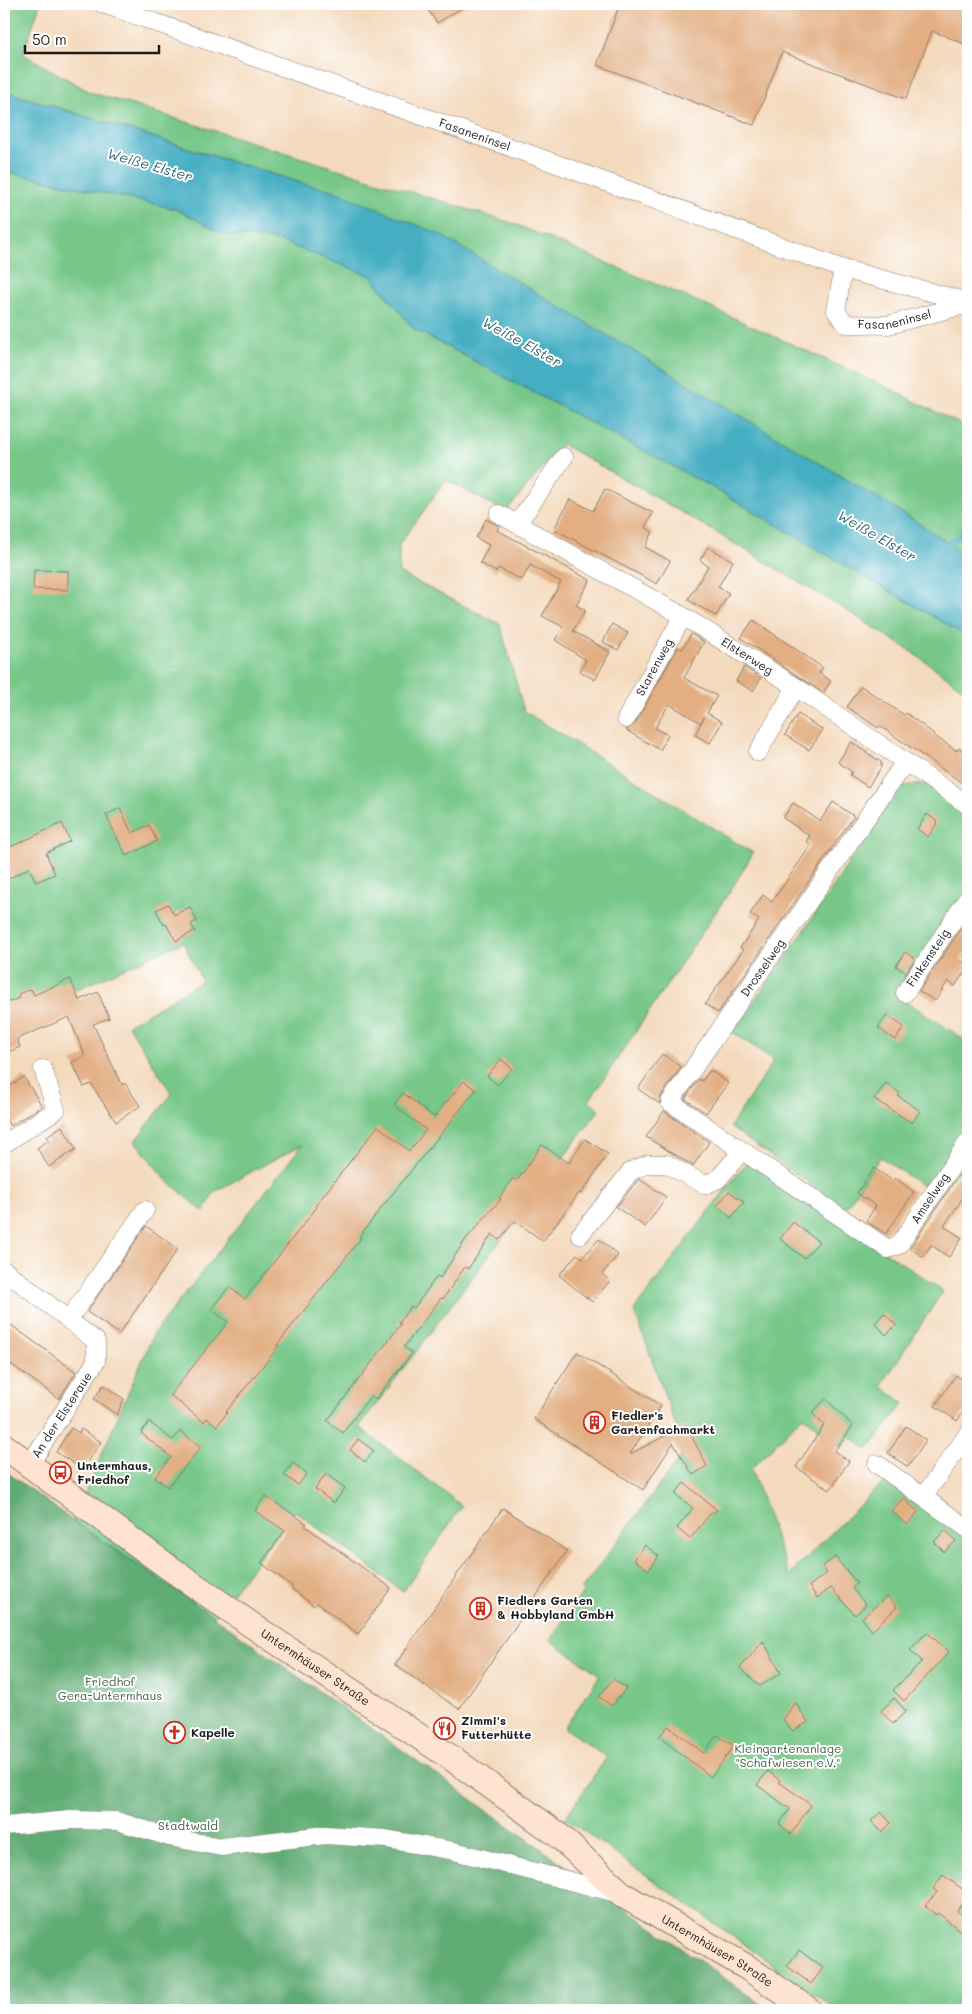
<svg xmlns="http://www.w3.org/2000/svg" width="972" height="2014" viewBox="0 0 972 2014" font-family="Mali,sans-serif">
  <rect width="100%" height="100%" fill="#fff"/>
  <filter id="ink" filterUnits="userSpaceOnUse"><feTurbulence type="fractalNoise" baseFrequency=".02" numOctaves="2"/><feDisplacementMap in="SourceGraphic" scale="10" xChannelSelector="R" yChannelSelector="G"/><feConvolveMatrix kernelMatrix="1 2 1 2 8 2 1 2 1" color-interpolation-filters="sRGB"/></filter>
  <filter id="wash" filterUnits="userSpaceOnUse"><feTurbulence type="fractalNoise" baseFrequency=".0096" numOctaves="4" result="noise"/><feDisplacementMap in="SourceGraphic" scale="20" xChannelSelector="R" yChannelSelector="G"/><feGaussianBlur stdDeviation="1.12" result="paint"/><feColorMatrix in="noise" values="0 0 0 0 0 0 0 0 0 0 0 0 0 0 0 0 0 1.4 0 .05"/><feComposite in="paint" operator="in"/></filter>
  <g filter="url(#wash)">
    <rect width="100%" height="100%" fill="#f4dabd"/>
    <!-- green -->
    <g fill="#76c788" stroke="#497252">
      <polygon points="4,4 40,4 23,54 90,92 515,224 696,301 884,386 968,428 968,556 909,517 304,184 4,91"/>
      <path d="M4,171L176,209L223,234L277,240L371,276L414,329L710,486L968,637V693C915,651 856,616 797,581C720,534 641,489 562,444L506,512L446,480L399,545V573L500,624L524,711L753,853L734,885L589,1101L600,1109L359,1427L462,1506L403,1592L295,1511L214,1617L73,1521L154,1333L303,1144L214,1192L204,1212L165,1179L135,1141L172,1094L128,1025L202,981L183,942L4,1022Z"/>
      <polygon points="926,784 968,813 968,886 898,996 968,1042 968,1124 926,1188 880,1157 845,1209 730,1127 774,1060 732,1032 799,938 900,786"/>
      <polygon points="748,1160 943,1291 881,1386 904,1403 868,1450 851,1437 842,1448 803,1416 751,1469 789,1575 885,1480 968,1539 968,2010 837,2010 565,1818 607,1757 564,1728 600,1675 550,1640 583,1592 581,1590 685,1451 634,1310"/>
    </g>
    <!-- forest -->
    <polygon fill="#60ac74" stroke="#3e6448" points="4,1470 73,1521 214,1617 769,2010 4,2010"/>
    <!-- water -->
    <polygon fill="#44aec3" stroke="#306570" points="4,91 304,184 332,190 439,234 909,517 968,556 968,637 710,486 414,329 371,276 277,240 223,234 176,209 4,171"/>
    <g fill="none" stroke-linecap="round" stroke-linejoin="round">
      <!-- stream -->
      <polyline stroke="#44aec3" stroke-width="5.5" points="944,547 968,529"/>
    </g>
    <g id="blocks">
      <!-- building -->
      <g fill="#e2ae82">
        <polygon points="424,4 468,4 437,23"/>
        <polygon points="620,4 968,4 968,45 932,31 906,99 782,52 754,125 597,65"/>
        <polygon points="605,489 653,513 645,527 653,532 645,547 670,561 657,584 554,529 570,499 593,511"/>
        <polygon points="486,519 499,526 497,530 590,580 576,605 585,610 573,631 610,652 595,680 580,671 586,660 555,640 563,627 542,616 561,582 530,565 522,580 498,568 496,572 480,563 489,545 476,538"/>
        <polygon points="708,547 733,561 718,587 729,593 716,616 688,600 708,566 700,560"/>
        <polygon points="34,570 68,571 68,590 33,589"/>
        <polygon points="753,620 823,668 819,673 831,681 823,693 741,638"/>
        <polygon points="612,624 628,633 618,650 603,642"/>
        <polygon points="691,634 704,642 684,678 717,696 707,713 722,722 710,743 695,735 704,717 701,723 669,704 655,728 668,735 660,750 626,730 635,724 678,647 682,649"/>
        <polygon points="744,667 761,678 753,691 736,681"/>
        <polygon points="861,686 904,715 906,713 934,734 933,735 957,751 959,748 968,755 968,787 880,726 878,728 847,707"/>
        <polygon points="798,714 823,730 809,750 785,735"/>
        <polygon points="851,742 881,762 881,767 868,787 850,775 852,772 838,762"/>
        <polygon points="833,802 854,816 718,1013 705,1004 743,950 740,948 759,920 750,914 763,895 772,902 811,845 806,841 810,836 783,818 793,803 820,821"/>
        <polygon points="120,808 132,833 149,825 157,841 126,856 106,815"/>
        <polygon points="927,814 938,822 928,837 917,829"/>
        <polygon points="62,823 70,841 46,853 55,874 36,882 29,868 4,881 4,850"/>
        <polygon points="168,904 174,915 190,907 197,921 191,924 195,931 176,941 166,924 164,925 156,910"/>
        <polygon points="968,918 968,949 961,960 968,967 955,986 948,981 935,1001 919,991"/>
        <polygon points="905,952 915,959 906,973 896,966"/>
        <polygon points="70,979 79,1000 98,992 109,1018 93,1024 122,1085 125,1083 140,1106 116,1122 91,1084 84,1087 72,1062 85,1056 69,1017 17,1039 20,1047 4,1054 4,1004 19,998 18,994 31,989 34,995"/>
        <polygon points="887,1015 904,1027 895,1040 878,1028"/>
        <polygon points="662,1054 681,1067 661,1096 660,1104 638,1089"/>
        <polygon points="501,1059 512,1068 498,1085 487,1076"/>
        <polygon points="710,1070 728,1083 706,1113 685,1099 699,1079 702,1081"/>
        <polygon points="24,1077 42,1106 10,1126 4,1116 4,1090"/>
        <polygon points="464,1081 476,1090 382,1207 359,1237 361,1238 277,1345 279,1346 226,1412 227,1413 217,1426 207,1418 204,1422 170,1395 228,1322 211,1309 229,1287 245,1299 317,1207 315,1206 378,1126 409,1151 426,1130 394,1105 403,1093 434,1117"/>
        <polygon points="886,1083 900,1093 898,1096 920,1111 912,1123 874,1099"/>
        <polygon points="664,1111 709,1142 693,1166 646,1137"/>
        <polygon points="62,1126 76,1149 49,1167 37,1148 49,1140 47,1136"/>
        <polygon points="585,1139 608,1154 581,1194 579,1193 543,1241 515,1221 499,1240 492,1234 468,1269 465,1267 443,1299 441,1298 404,1347 412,1353 376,1399 371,1395 343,1433 327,1421 401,1324 399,1322 411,1306 414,1308 437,1276 440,1278 466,1239 501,1199 499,1198 513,1178 517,1181 542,1145 569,1163"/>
        <polygon points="968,1161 968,1190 944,1226 962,1238 949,1257 931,1245 923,1257 910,1248"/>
        <polygon points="874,1168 893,1181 895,1178 914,1192 886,1234 866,1221 876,1206 857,1193"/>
        <polygon points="639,1179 666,1197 645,1227 616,1207"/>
        <polygon points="729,1191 744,1202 731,1218 717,1206"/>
        <polygon points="793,1222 819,1242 804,1258 780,1239"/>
        <polygon points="146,1226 178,1249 119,1334 87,1312"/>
        <polygon points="599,1239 618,1255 602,1274 610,1281 592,1302 559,1275 577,1254 582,1258"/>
        <polygon points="884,1313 896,1325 886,1335 875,1323"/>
        <polygon points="4,1320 76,1372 59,1399 4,1359"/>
        <polygon points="577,1352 661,1406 630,1454 686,1425 707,1466 693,1475 673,1443 643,1490 534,1419"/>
        <polygon points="956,1375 968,1384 968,1405 957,1421 935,1406"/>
        <polygon points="103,1385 124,1399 117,1415 94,1399"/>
        <polygon points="826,1399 853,1426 834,1451 849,1461 830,1490 796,1467 824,1425 812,1413"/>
        <polygon points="149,1422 173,1440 180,1431 201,1447 168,1487 155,1477 171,1457 141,1433"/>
        <polygon points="906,1426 926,1440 908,1467 888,1453"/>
        <polygon points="71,1428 79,1433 81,1429 101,1442 82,1469 56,1452"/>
        <polygon points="358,1439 374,1451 365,1462 350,1450"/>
        <polygon points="293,1463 307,1473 298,1485 284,1475"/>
        <polygon points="326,1474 345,1488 334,1503 315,1489"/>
        <polygon points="684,1483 717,1510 710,1514 690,1539 677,1528 693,1508 675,1494"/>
        <polygon points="265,1496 296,1516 307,1524 305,1526 391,1588 358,1634 317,1603 314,1606 291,1588 292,1586 261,1563 285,1531 255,1511"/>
        <polygon points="903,1498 918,1512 907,1525 891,1511"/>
        <polygon points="503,1508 567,1551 459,1709 395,1665"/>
        <polygon points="945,1530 956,1541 944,1552 934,1542"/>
        <polygon points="645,1545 659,1556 649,1570 634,1560"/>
        <polygon points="835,1557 857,1583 852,1588 866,1605 855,1615 831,1588 817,1598 809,1586 827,1573 822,1567"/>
        <polygon points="887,1596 897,1607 872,1631 862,1618"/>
        <polygon points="927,1632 949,1652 904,1701 893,1690 922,1661 910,1650"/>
        <polygon points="763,1641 781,1673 760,1686 740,1668"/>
        <polygon points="613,1679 626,1688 612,1706 599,1697"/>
        <polygon points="894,1698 906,1711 893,1724 881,1711"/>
        <polygon points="795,1702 808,1722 793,1731 783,1720"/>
        <polygon points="668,1726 704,1753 717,1735 734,1746 711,1777 659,1737"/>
        <polygon points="768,1771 780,1780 779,1782 811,1805 791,1834 779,1824 790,1809 757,1785"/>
        <polygon points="881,1812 891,1823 882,1832 871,1821"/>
        <polygon points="943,1875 968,1893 957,1911 968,1920 968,1937 938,1913 936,1915 925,1906 937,1892 933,1889"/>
        <polygon points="799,1950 823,1968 811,1984 787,1966"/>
      </g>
    </g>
  </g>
  <g filter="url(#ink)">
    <use href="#blocks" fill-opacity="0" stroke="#887b6c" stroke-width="1"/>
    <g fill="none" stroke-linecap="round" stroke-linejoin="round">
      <defs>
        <g id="minor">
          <path id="s1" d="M103,4L535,156L843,269L968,302"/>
          <path id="s2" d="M843,269L836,311L846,324L888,325L968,304"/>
          <path id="s3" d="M499,514L683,616L796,687L968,805"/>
          <polyline points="517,524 564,457"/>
          <path id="s4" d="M626,719L683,616"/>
          <polyline points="758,752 796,687"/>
          <path id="s5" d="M905,762L670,1102L888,1249L899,1245L968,1142"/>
          <path id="s6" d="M905,993L968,898"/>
          <polyline points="4,1144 56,1110 43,1069"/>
          <polyline points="580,1235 631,1171 648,1164 667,1164 705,1185 718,1179 742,1151"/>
          <polyline points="4,1270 96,1341 96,1361 30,1464"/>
          <polyline points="69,1319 145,1210"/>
          <polyline points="877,1464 968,1529"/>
          <polyline points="923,1497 968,1434"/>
          <polyline points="4,1826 70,1820 117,1821 169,1837 221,1847 326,1835 386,1839 454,1851 620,1894"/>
        </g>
        <g id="secondary">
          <path id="s7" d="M4,1446L164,1564L256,1628L453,1759L557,1834L623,1895L748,1968L809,2010"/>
        </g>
      </defs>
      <!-- minor casing -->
      <use href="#minor" stroke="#887b6c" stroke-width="19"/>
      <!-- secondary casing -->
      <use href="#secondary" stroke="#887b6c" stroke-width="27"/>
      <!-- minor -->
      <use href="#minor" stroke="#fff" stroke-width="18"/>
      <!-- secondary -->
      <use href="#secondary" stroke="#fee3d1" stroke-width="25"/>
    </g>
  </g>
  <!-- icons -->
  <defs>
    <symbol id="building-ring" viewBox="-11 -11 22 22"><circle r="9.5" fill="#fff" stroke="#c8321e" stroke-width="1.5"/><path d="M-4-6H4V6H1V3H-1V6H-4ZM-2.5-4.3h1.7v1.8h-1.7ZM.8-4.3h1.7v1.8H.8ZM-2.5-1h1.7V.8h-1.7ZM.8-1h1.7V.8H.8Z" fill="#c8321e"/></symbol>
    <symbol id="bus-ring" viewBox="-11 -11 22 22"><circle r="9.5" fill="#fff" stroke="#c8321e" stroke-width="1.5"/><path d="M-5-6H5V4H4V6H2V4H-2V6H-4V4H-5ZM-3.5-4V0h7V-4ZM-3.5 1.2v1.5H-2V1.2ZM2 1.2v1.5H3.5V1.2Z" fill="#c8321e"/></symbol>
    <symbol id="restaurant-ring" viewBox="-11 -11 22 22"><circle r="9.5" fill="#fff" stroke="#c8321e" stroke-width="1.5"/><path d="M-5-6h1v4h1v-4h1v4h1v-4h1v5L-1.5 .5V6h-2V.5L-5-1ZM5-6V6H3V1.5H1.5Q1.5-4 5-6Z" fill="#c8321e"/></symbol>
    <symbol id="church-ring" viewBox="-11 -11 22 22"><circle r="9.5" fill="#fff" stroke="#c8321e" stroke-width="1.5"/><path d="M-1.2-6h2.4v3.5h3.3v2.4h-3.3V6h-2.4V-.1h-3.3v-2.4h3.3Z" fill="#c8321e"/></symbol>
  </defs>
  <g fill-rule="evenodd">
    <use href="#building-ring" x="582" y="1410" width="25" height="25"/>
    <use href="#bus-ring" x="48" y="1460" width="25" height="25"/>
    <use href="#building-ring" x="468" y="1596" width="25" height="25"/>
    <use href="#restaurant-ring" x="432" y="1716" width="25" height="25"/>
    <use href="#church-ring" x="162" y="1720" width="25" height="25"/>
  </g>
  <g text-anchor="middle" stroke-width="4" stroke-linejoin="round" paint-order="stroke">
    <!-- street labels -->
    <g font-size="12" fill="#1c1c1c" stroke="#fff">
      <text dy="4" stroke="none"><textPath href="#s1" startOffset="394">Fasaneninsel</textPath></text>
      <text dy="4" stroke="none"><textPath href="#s2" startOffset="108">Fasaneninsel</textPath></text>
      <text dy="4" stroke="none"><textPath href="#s3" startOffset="286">Elsterweg</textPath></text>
      <text dy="4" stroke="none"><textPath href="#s4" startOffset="59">Starenweg</textPath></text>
      <text dy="4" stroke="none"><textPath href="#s6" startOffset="42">Finkensteig</textPath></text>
      <text transform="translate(763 968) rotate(-55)" y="4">Drosselweg</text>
      <text dy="4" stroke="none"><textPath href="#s5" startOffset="744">Amselweg</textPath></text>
      <text transform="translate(62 1415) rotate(-57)" y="4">An der Elsteraue</text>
      <text dy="4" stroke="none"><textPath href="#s7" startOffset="382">Untermhäuser Straße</textPath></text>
      <text dy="4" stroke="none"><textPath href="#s7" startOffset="875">Untermhäuser Straße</textPath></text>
    </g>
    <!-- poi labels -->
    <g font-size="12" font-weight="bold" fill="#1c1c1c" stroke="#fff" text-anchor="start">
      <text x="611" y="1420">Fiedler's<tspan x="611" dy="14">Gartenfachmarkt</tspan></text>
      <text x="77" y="1470">Untermhaus,<tspan x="77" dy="14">Friedhof</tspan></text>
      <text x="497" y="1605">Fiedlers Garten<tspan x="497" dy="14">&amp; Hobbyland GmbH</tspan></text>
      <text x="461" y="1725">Zimmi's<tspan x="461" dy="14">Futterhütte</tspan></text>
      <text x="191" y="1737">Kapelle</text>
    </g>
    <!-- park labels -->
    <g font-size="12" fill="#406047" stroke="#fff">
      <text x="110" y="1686">Friedhof<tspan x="110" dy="14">Gera-Untermhaus</tspan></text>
      <text x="788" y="1753">Kleingartenanlage<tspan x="788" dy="14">"Schafwiesen e.V."</tspan></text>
      <text x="188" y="1830">Stadtwald</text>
    </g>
    <!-- water labels -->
    <g font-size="14" font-style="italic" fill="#306570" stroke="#fff">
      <text transform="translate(150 165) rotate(16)" y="5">Weiße Elster</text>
      <text transform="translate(522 342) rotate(29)" y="5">Weiße Elster</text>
      <text transform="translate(877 536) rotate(30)" y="5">Weiße Elster</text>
    </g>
  </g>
  <!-- margin -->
  <rect width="972" height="2014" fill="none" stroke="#fff" stroke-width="20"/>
  <!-- scale -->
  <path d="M25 45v8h134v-8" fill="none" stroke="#1c1c1c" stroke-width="2.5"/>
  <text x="32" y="45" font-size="15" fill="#1c1c1c" stroke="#ffffff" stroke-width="4" paint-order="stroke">50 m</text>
</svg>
